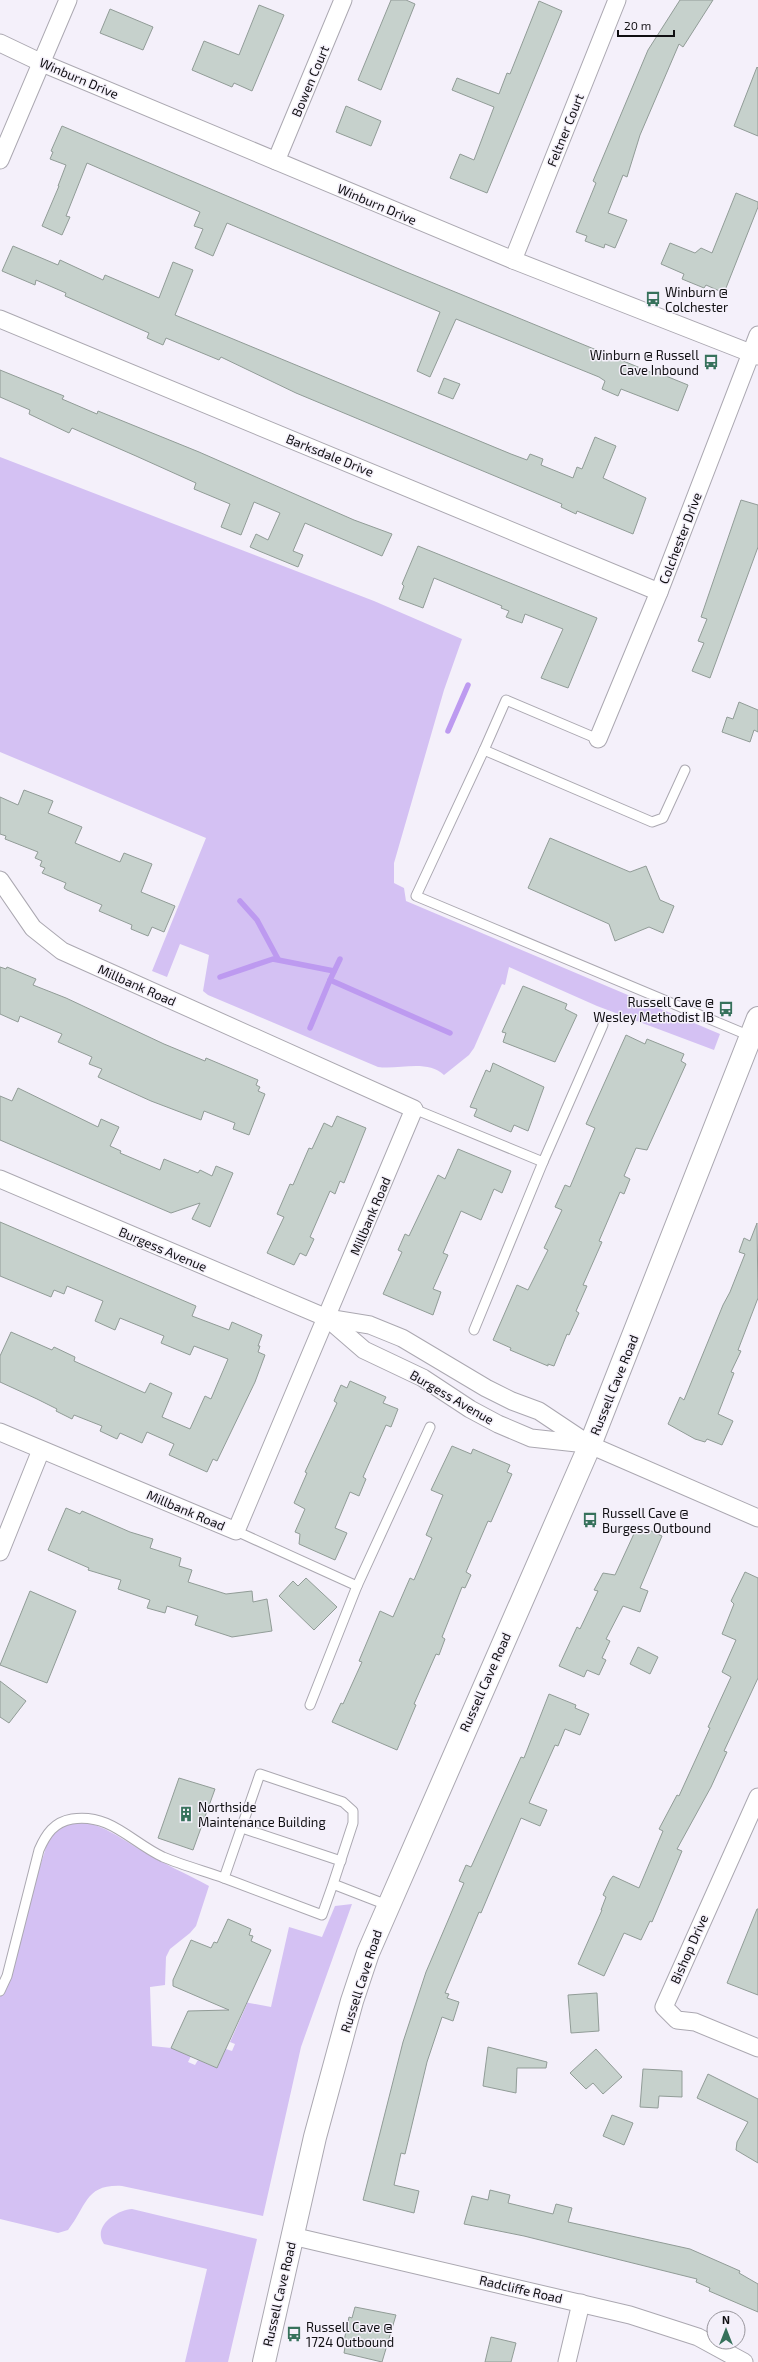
<svg xmlns="http://www.w3.org/2000/svg" width="758" height="2362" viewBox="0 0 758 2362" font-family="'Exo 2',sans-serif">
  <rect width="100%" height="100%" fill="#f4f0fa"/>
  <!-- green -->
  <g fill="#d4c1f3">
    <path d="M0,457L374,601L462,639L444,690L394,863V883L404,888L406,901L720,1034L714,1050L597,1006L509,967L505,985L502,984L474,1048L469,1055L444,1075C427,1059 399,1070 378,1067L208,995L203,991L209,955L180,944L167,977L152,971L206,838L0,752Z"/>
    <path d="M75,1821C102,1823 120,1838 142,1851C164,1864 187,1874 209,1886L196,1926L190,1933L170,1949L166,1957L165,1985L150,1987L152,2046L171,2048L191,2056L188,2062L195,2065L198,2060L217,2068L226,2049L232,2051L235,2044L230,2042L247,2004L244,2002L271,2007L289,1927L322,1937L335,1906L352,1904L301,2047L263,2216L122,2186C85,2184 87,2206 68,2230L58,2233L0,2219V1993L49,1838L63,1826Z"/>
    <path d="M132,2209L257,2239L228,2362H185L207,2269L104,2244C92,2227 116,2210 132,2209Z"/>
  </g>
  <g fill="none" stroke-linecap="round" stroke-linejoin="round">
    <!-- stream -->
    <g stroke="#bd9af0" stroke-width="5.5">
      <polyline points="448,731 468,685"/>
      <polyline points="240,901 257,920 278,959"/>
      <polyline points="340,959 330,980 450,1033"/>
      <polyline points="220,977 273,959 334,971"/>
      <polyline points="310,1028 330,980"/>
    </g>
  </g>
  <!-- building -->
  <g fill="#c6d1cc" stroke="#919c97">
    <polygon points="391,0 406,0 415,4 381,90 358,80"/>
    <polygon points="680,0 713,0 683,47 679,44 640,135 627,177 623,175 608,213 627,220 615,248 605,244 604,248 585,241 587,236 576,232 596,183 593,181 648,50"/>
    <polygon points="539,1 562,11 487,193 450,178 460,154 474,160 494,107 452,90 457,78 499,94 507,73 510,74"/>
    <polygon points="259,5 284,15 252,91 234,83 232,87 192,70 204,41 239,55"/>
    <polygon points="110,9 153,27 143,50 100,33"/>
    <polygon points="757,67 758,68 758,136 734,126"/>
    <polygon points="346,106 381,121 371,146 336,132"/>
    <polygon points="62,126 404,271 655,374 656,372 688,385 678,411 621,389 618,396 602,389 605,381 599,377 456,319 430,377 417,371 440,312 227,223 213,256 195,248 203,229 194,226 200,212 87,163 66,216 70,217 62,235 42,226 59,186 58,186 66,165 50,159 53,152 51,151"/>
    <polygon points="736,193 758,202 758,207 724,293 706,285 704,288 682,279 684,274 661,264 670,243 695,253 701,248 712,253"/>
    <polygon points="13,246 58,265 60,260 103,280 105,275 159,298 173,262 193,270 175,315 511,454 527,460 530,454 543,459 541,465 573,478 577,467 582,469 595,437 616,446 603,478 646,498 633,534 577,511 576,514 561,507 562,504 296,393 221,357 219,360 166,338 163,345 147,338 149,333 65,296 66,293 36,280 35,285 2,271"/>
    <polygon points="0,370 64,396 62,399 97,414 98,411 199,452 354,520 392,534 382,556 305,523 293,551 303,555 298,567 259,551 250,547 256,534 268,540 280,513 254,502 241,535 221,527 230,504 194,489 196,483 136,456 72,428 69,433 29,414 30,410 0,397"/>
    <polygon points="444,378 460,384 453,399 438,393"/>
    <polygon points="741,500 758,505 758,547 710,678 692,671 704,643 698,641 707,619 701,617"/>
    <polygon points="418,546 597,618 568,688 541,678 563,629 525,614 522,623 506,617 509,611 501,608 502,606 434,578 423,608 399,599 404,586 402,584"/>
    <polygon points="739,702 758,710 758,732 754,730 750,742 722,732 727,717 733,719"/>
    <polygon points="24,790 53,801 48,813 82,827 75,843 120,862 124,853 152,864 141,892 175,906 164,932 152,927 148,936 131,929 132,925 99,911 102,905 67,890 64,888 66,883 42,873 45,868 40,866 42,861 35,858 38,852 5,839 6,836 0,834 0,797 18,805"/>
    <polygon points="550,838 630,872 646,866 660,900 674,906 663,933 649,927 615,941 609,924 528,888"/>
    <polygon points="0,967 6,969 7,967 36,979 33,985 66,998 164,1044 205,1061 206,1058 258,1080 256,1085 260,1087 258,1091 265,1094 249,1135 233,1129 235,1123 204,1111 201,1120 151,1101 98,1077 102,1069 89,1064 92,1057 58,1042 62,1034 20,1016 18,1022 0,1014"/>
    <polygon points="523,986 567,1004 565,1009 577,1015 555,1062 503,1042 506,1033 502,1032"/>
    <polygon points="626,1035 645,1044 647,1039 684,1054 681,1061 686,1064 647,1150 636,1148 624,1176 630,1179 624,1194 620,1192 599,1241 602,1242 583,1285 587,1286 576,1311 579,1313 569,1335 567,1334 554,1366 548,1364 548,1366 510,1350 511,1348 493,1340 517,1285 528,1290 548,1250 544,1248 562,1210 555,1207 565,1185 570,1187 595,1128 586,1124"/>
    <polygon points="493,1063 544,1087 528,1131 514,1125 511,1132 474,1116 477,1109 470,1107 486,1070 490,1072"/>
    <polygon points="18,1088 98,1127 101,1119 119,1127 110,1146 121,1151 120,1153 160,1170 164,1159 198,1173 200,1170 212,1176 216,1166 233,1173 210,1227 192,1219 200,1203 171,1213 0,1140 0,1096 12,1101"/>
    <polygon points="337,1116 366,1128 344,1183 340,1181 335,1194 330,1191 310,1237 314,1239 306,1256 300,1253 294,1265 267,1253 284,1217 277,1214 290,1184 293,1185 309,1148 312,1149 324,1123 332,1127"/>
    <polygon points="458,1149 511,1171 502,1193 494,1189 481,1220 461,1211 443,1253 448,1255 433,1289 441,1292 433,1315 383,1294 402,1252 398,1250 405,1234 409,1236 438,1175 445,1179"/>
    <polygon points="0,1222 196,1306 192,1316 229,1330 232,1322 262,1335 258,1346 260,1346 258,1352 265,1355 255,1382 217,1461 213,1459 207,1472 169,1455 174,1444 147,1432 142,1443 120,1433 117,1439 100,1431 102,1426 74,1415 72,1419 56,1411 57,1409 37,1399 0,1382 0,1356 11,1332 52,1350 54,1347 75,1357 74,1361 145,1393 150,1383 172,1393 162,1417 190,1429 205,1396 211,1399 228,1359 194,1346 190,1355 161,1343 164,1336 120,1318 115,1330 95,1321 103,1301 67,1286 64,1294 54,1290 51,1297 0,1276"/>
    <polygon points="757,1223 758,1298 738,1350 741,1351 731,1372 734,1373 718,1414 733,1421 722,1445 707,1439 705,1442 695,1439 668,1424 680,1397 684,1400 723,1305 730,1292 745,1254 739,1252 744,1238 750,1241"/>
    <polygon points="350,1381 386,1397 383,1403 398,1409 391,1427 386,1425 363,1477 366,1479 359,1496 350,1492 335,1528 347,1533 335,1560 299,1544 300,1534 295,1532 305,1509 294,1503 307,1473 305,1472 337,1403 334,1401 341,1385 347,1388"/>
    <polygon points="452,1446 471,1454 473,1449 510,1465 507,1472 512,1474 491,1522 488,1521 466,1572 471,1575 465,1588 462,1587 442,1637 445,1639 439,1655 436,1654 414,1704 416,1705 397,1750 332,1722 341,1703 343,1704 362,1662 359,1661 380,1611 393,1617 410,1578 414,1580 432,1538 426,1535 443,1495 431,1490"/>
    <polygon points="66,1508 80,1514 82,1511 130,1532 153,1539 150,1548 181,1558 179,1566 192,1570 188,1582 226,1594 252,1591 253,1602 267,1599 272,1631 232,1637 195,1625 198,1616 167,1606 165,1613 147,1608 150,1600 118,1589 121,1580 88,1570 89,1568 48,1550"/>
    <polygon points="638,1525 662,1536 640,1588 648,1591 640,1612 623,1606 606,1639 610,1641 602,1658 606,1660 599,1675 587,1670 584,1677 559,1666 577,1627 580,1629 598,1591 594,1590 603,1573 615,1575"/>
    <polygon points="745,1572 758,1578 758,1678 724,1751 727,1752 711,1787 677,1849 682,1851 652,1922 650,1921 641,1940 624,1933 604,1976 578,1964 602,1910 601,1910 606,1897 603,1895 610,1880 613,1876 639,1888 663,1831 659,1829 677,1795 679,1796 710,1728 708,1727 731,1677 722,1672 736,1640 722,1634 734,1604 731,1601"/>
    <polygon points="306,1578 337,1607 314,1630 279,1596 293,1581 298,1586"/>
    <polygon points="30,1591 76,1611 47,1683 0,1665"/>
    <polygon points="638,1647 658,1657 650,1674 630,1664"/>
    <polygon points="0,1681 26,1701 9,1723 0,1717"/>
    <polygon points="549,1694 576,1705 575,1708 589,1714 580,1735 565,1729 558,1746 555,1745 529,1803 547,1810 540,1826 521,1818 481,1913 479,1912 445,1993 449,1994 447,1998 459,2002 453,2021 442,2017 427,2062 405,2154 401,2153 394,2185 419,2191 414,2213 363,2200 403,2042 426,1972 464,1883 459,1881 466,1865 471,1867 472,1865 521,1757 524,1758"/>
    <polygon points="179,1778 215,1789 193,1850 158,1838"/>
    <polygon points="757,1909 758,1909 758,1995 727,1983"/>
    <polygon points="228,1919 251,1929 249,1935 253,1936 251,1941 271,1950 217,2068 171,2048 188,2011 229,2010 173,1986 173,1980 191,1940 211,1948 214,1942 217,1943"/>
    <polygon points="597,1993 599,2031 571,2033 568,1995"/>
    <polygon points="488,2047 547,2062 546,2068 517,2068 516,2093 483,2086"/>
    <polygon points="596,2049 622,2077 603,2094 593,2083 586,2089 570,2073"/>
    <polygon points="643,2069 682,2071 682,2097 659,2096 658,2108 640,2107"/>
    <polygon points="708,2074 758,2099 758,2163 736,2150 737,2142 748,2122 697,2098"/>
    <polygon points="612,2115 633,2123 624,2145 603,2136"/>
    <polygon points="490,2190 510,2195 508,2203 553,2214 556,2204 572,2208 568,2222 690,2249 740,2271 739,2273 758,2284 758,2312 709,2291 710,2288 696,2282 697,2279 524,2236 464,2224 472,2196 488,2200"/>
    <polygon points="355,2307 396,2315 382,2362 344,2353 346,2341 344,2341 349,2317 352,2318"/>
    <polygon points="491,2337 516,2343 511,2362 485,2362"/>
  </g>
  <g fill="none" stroke-linecap="round" stroke-linejoin="round">
    <defs>
      <g id="service">
        <polyline points="484,750 506,700 598,739"/>
        <polyline points="685,770 663,818 652,822 484,750 416,896 750,1036"/>
        <polyline points="414,1109 543,1162 603,1025"/>
        <polyline points="474,1330 543,1162"/>
        <polyline points="236,1531 357,1586 310,1705"/>
        <polyline points="357,1586 430,1427"/>
        <polyline points="242,1828 341,1861"/>
        <polyline points="333,1884 353,1823 353,1811 343,1802 260,1774 224,1878 322,1915 333,1884 387,1905"/>
        <path d="M0,1991L7,1976L39,1850C46,1834 54,1822 72,1819C110,1813 131,1842 163,1857C182,1865 204,1871 224,1878"/>
      </g>
      <g id="minor">
        <polyline points="0,43 42,63 513,260 758,356"/>
        <polyline points="0,160 68,0"/>
        <polyline points="276,161 343,0"/>
        <polyline points="513,260 617,0"/>
        <polyline points="0,319 659,592"/>
        <polyline points="598,739 659,592 758,335"/>
        <polyline points="0,880 33,928 62,951 414,1109 236,1531 0,1432"/>
        <polyline points="0,1179 327,1318 370,1325 402,1338 486,1388 512,1401 539,1411 590,1445 758,1518"/>
        <polyline points="327,1318 364,1350 423,1378 470,1409 498,1424 531,1438 586,1444"/>
        <polyline points="0,1552 41,1450"/>
        <polyline points="758,1797 664,2007 677,2020 695,2022 758,2048"/>
        <polyline points="292,2236 630,2315 698,2337 744,2362"/>
        <polyline points="567,2362 581,2303"/>
      </g>
      <polyline id="secondary" points="264,2362 315,2137 352,2001 368,1953 590,1445 758,1018"/>
    </defs>
    <!-- service casing -->
    <use href="#service" stroke="#aba8b1" stroke-width="11"/>
    <!-- minor casing -->
    <use href="#minor" stroke="#aba8b1" stroke-width="19"/>
    <!-- secondary casing -->
    <use href="#secondary" stroke="#aba8b1" stroke-width="24"/>
    <!-- service -->
    <use href="#service" stroke="#fff" stroke-width="9"/>
    <!-- minor -->
    <use href="#minor" stroke="#fff" stroke-width="17"/>
    <!-- secondary -->
    <use href="#secondary" stroke="#fff" stroke-width="22"/>
  </g>
  <!-- icons -->
  <defs>
    <symbol id="bus-bare" viewBox="-9 -9 18 18"><path d="M-5-6H5V4H4V6H2V4H-2V6H-4V4H-5ZM-3.5-4V0h7V-4ZM-3.5 1.2v1.5H-2V1.2ZM2 1.2v1.5H3.5V1.2Z" fill="#36715b" stroke="#f4f0fa" stroke-width="2.5" paint-order="stroke"/></symbol>
    <symbol id="building-bare" viewBox="-9 -9 18 18"><path d="M-4-6H4V6H1V3H-1V6H-4ZM-2.5-4.3h1.7v1.8h-1.7ZM.8-4.3h1.7v1.8H.8ZM-2.5-1h1.7V.8h-1.7ZM.8-1h1.7V.8H.8Z" fill="#36715b" stroke="#f4f0fa" stroke-width="2.5" paint-order="stroke"/></symbol>
  </defs>
  <g fill-rule="evenodd">
    <use href="#bus-bare" x="642" y="288" width="22" height="22"/>
    <use href="#bus-bare" x="700" y="351" width="22" height="22"/>
    <use href="#bus-bare" x="715" y="998" width="22" height="22"/>
    <use href="#bus-bare" x="579" y="1509" width="22" height="22"/>
    <use href="#building-bare" x="175" y="1803" width="22" height="22"/>
    <use href="#bus-bare" x="283" y="2323" width="22" height="22"/>
  </g>
  <g text-anchor="middle" stroke-width="3" stroke-linejoin="round" paint-order="stroke">
    <!-- street labels -->
    <g font-size="13" fill="#100f12" stroke="#f4f0fa">
      <text transform="translate(79 78) rotate(23)" y="5">Winburn Drive</text>
      <text transform="translate(310 81) rotate(-67)" y="5">Bowen Court</text>
      <text transform="translate(565 130) rotate(-68)" y="5">Feltner Court</text>
      <text transform="translate(377 204) rotate(23)" y="5">Winburn Drive</text>
      <text transform="translate(330 455) rotate(22)" y="5">Barksdale Drive</text>
      <text transform="translate(680 538) rotate(-69)" y="5">Colchester Drive</text>
      <text transform="translate(137 985) rotate(24)" y="5">Millbank Road</text>
      <text transform="translate(370 1216) rotate(-67)" y="5">Millbank Road</text>
      <text transform="translate(163 1249) rotate(23)" y="5">Burgess Avenue</text>
      <text transform="translate(614 1385) rotate(-68)" y="5">Russell Cave Road</text>
      <text transform="translate(452 1397) rotate(30)" y="5">Burgess Avenue</text>
      <text transform="translate(186 1510) rotate(23)" y="5">Millbank Road</text>
      <text transform="translate(485 1682) rotate(-66)" y="5">Russell Cave Road</text>
      <text transform="translate(689 1949) rotate(-66)" y="5">Bishop Drive</text>
      <text transform="translate(361 1981) rotate(-72)" y="5">Russell Cave Road</text>
      <text transform="translate(521 2289) rotate(13)" y="5">Radcliffe Road</text>
      <text transform="translate(279 2294) rotate(-77)" y="5">Russell Cave Road</text>
    </g>
    <!-- poi labels -->
    <g font-size="13" fill="#100f12" stroke="#f4f0fa" text-anchor="start">
      <text x="665" y="297">Winburn @<tspan x="665" dy="15">Colchester</tspan></text>
      <text x="699" y="360" text-anchor="end">Winburn @ Russell<tspan x="699" dy="15">Cave Inbound</tspan></text>
      <text x="714" y="1007" text-anchor="end">Russell Cave @<tspan x="714" dy="15">Wesley Methodist IB</tspan></text>
      <text x="602" y="1518">Russell Cave @<tspan x="602" dy="15">Burgess Outbound</tspan></text>
      <text x="198" y="1812">Northside<tspan x="198" dy="15">Maintenance Building</tspan></text>
      <text x="306" y="2332">Russell Cave @<tspan x="306" dy="15">1724 Outbound</tspan></text>
    </g>
  </g>
  <!-- north arrow -->
  <g transform="translate(726 2330)"><circle r="19" fill="#f4f0fa" stroke="#99969d"/>
  <path d="M0-3L7 15L0 10L-7 15Z" fill="#36715b"/>
  <text y="-6" font-size="11" font-weight="bold" text-anchor="middle" fill="#100f12">N</text>
  </g>
  <!-- scale -->
  <path d="M618 30v6h56v-6" fill="none" stroke="#100f12" stroke-width="2"/>
  <text x="624" y="30" font-size="12" fill="#100f12" stroke="#f4f0fa" stroke-width="3" paint-order="stroke">20 m</text>
</svg>
